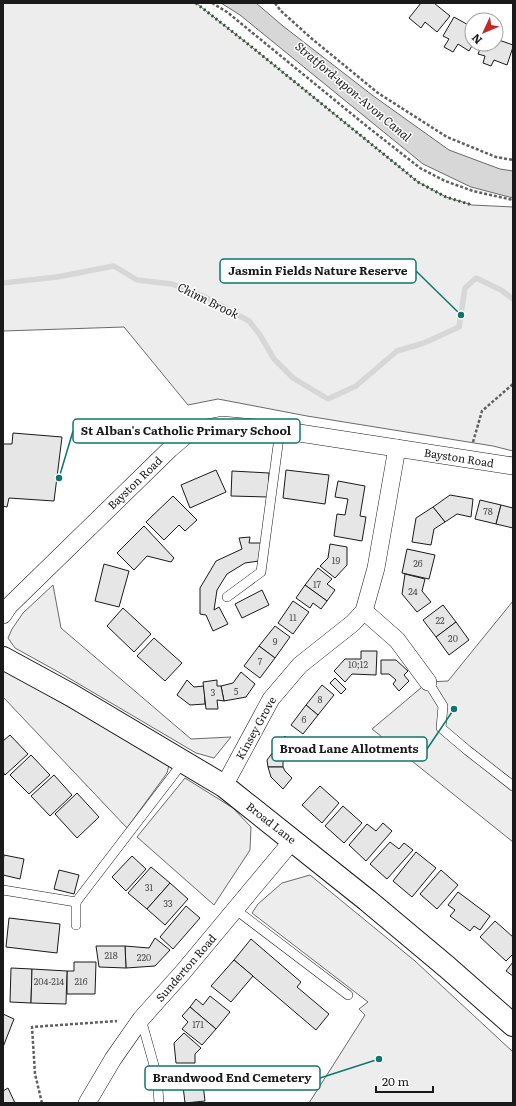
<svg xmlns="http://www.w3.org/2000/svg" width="516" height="1106" viewBox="0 0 516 1106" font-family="Literata,serif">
  <rect width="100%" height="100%" fill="#fff"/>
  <!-- built -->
  <g fill="#ededed" stroke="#6a6a6a">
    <polygon points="3,3 196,3 253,48 418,182 446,197 472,205 513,207 513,451 493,446 307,416 218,399 188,405 124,327 3,331"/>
    <polygon points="53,585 61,628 191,739 231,737 214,758 196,753 62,674 15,648 8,638 12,629 23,613"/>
    <polygon points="513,601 513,842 372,729 428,682 448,681"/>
    <polygon points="3,669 169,765 167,773 127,828 3,697"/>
    <polygon points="185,778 233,808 251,827 250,850 214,905 137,837"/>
    <polygon points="310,875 415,961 513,1052 513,1103 309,1103 365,1015 359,1009 368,1002 252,913 258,904 282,883"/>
  </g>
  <!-- water -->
  <polygon fill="#d7d7d7" stroke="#6a6a6a" points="221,3 256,3 283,26 372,95 449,150 500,169 513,171 513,198 471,187 423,164 240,15"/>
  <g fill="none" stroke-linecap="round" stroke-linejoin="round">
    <!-- stream -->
    <polyline stroke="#d7d7d7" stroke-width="5.5" points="3,283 57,277 114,266 137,280 172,284 203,296 249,321 260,335 274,359 293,378 328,399 356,386 397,351 424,343 459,327 465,288 476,278 501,290 513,299"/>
  </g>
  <!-- building -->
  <g fill="#e6e6e6" stroke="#1a1a1a">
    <polygon points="421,3 434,3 450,16 437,32 425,22 421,28 409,18"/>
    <polygon points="454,17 472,27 472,44 473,44 469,51 458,44 453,52 444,47 449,39 443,36"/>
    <polygon points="496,39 513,45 513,47 507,65 494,60 491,66 483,63 485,56 478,54 482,44 496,44"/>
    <polygon points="13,433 62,437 54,501 9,498 7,507 3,506 3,444 12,444"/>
    <polygon points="216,470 226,492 190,508 181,485"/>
    <polygon points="286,470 329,475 325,504 283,498"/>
    <polygon points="232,471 269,473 268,497 231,496"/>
    <polygon points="338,481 365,486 360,516 366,517 362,541 334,536 337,514 345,515 348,499 335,497"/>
    <polygon points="450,495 473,499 471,517 457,514 445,522 433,507"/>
    <polygon points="173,496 197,520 185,531 179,525 164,540 146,522"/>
    <polygon points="480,500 501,505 496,524 475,519"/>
    <polygon points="501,505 513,508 513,528 496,524"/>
    <polygon points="433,507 445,522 434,529 431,545 412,542 416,518"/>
    <polygon points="144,526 174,558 171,562 147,556 134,570 117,553"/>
    <polygon points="250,537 249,543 262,543 259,561 245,563 227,574 217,590 214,610 219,607 228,624 213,631 206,615 200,614 200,588 216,561 242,549 239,538"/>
    <polygon points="330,544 347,547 347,565 335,578 320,566 328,558"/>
    <polygon points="407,549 435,555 429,579 402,573"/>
    <polygon points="104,564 129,571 119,607 95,601"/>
    <polygon points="318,568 332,579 327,584 335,590 327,601 305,585"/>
    <polygon points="405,574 425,579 422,591 431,602 417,612 402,594"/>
    <polygon points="305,585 327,601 321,609 313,603 310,608 296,598"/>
    <polygon points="262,590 269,605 242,618 235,604"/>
    <polygon points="293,601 309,612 293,634 278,623"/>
    <polygon points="443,605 456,622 436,637 423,620"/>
    <polygon points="123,608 151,634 134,652 107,626"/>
    <polygon points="456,622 469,640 449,655 436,637"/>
    <polygon points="275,626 290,637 275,658 259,646"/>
    <polygon points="154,638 182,663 165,681 137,656"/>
    <polygon points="259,646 275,658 260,678 244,666"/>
    <polygon points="361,651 377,651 376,675 352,674 345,682 334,671 345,659 361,659"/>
    <polygon points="381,660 396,660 408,671 404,675 409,681 399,691 393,684 396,680 389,674 381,674"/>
    <polygon points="241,672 255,684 246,697 224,701 221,686 233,683"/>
    <polygon points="335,678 346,689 341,694 330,683"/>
    <polygon points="187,680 194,687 204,686 205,704 190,705 177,695"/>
    <polygon points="217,680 217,686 221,686 224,701 217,700 218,709 206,709 203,682"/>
    <polygon points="322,685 334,695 318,715 306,705"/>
    <polygon points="306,705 318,715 303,734 291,725"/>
    <polygon points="10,735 28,754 5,775 3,772 3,741"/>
    <polygon points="285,736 296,746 283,762 283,767 268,767 267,760"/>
    <polygon points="31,755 50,775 29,794 10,775"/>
    <polygon points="268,767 283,767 285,771 292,778 283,789 271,777"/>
    <polygon points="54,775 72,795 50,816 31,796"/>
    <polygon points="320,786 339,803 322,823 302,805"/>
    <polygon points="77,793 99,817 77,838 55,814"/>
    <polygon points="343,806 362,823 344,843 325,826"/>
    <polygon points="383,823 392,831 366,861 349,845 367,824 376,831"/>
    <polygon points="390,842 399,849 404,843 413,850 387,879 370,864"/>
    <polygon points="416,852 436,868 412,897 393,881"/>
    <polygon points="4,855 24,859 20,879 3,875 3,862"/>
    <polygon points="132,856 146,869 126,891 112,877"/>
    <polygon points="151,867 170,883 147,909 128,893"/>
    <polygon points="59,870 79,875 74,894 54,889"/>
    <polygon points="441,870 458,885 437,909 420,894"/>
    <polygon points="170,883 188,899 165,925 147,909"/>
    <polygon points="458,892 490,916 480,930 474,926 470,931 450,916 455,910 448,905"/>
    <polygon points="186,906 200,918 173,949 160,937"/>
    <polygon points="9,918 60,924 57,953 6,947"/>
    <polygon points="495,921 513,937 513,954 506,961 480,937"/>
    <polygon points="155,938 170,950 155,966 126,968 125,946 149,948"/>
    <polygon points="251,939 301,982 297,987 329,1014 316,1030 234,960"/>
    <polygon points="96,946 125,946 126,968 99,967"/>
    <polygon points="234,960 253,976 231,1002 211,986"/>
    <polygon points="74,962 96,962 95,994 67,994 67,971 74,971"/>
    <polygon points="513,962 513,976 506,971"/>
    <polygon points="11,968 32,969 31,1003 10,1002"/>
    <polygon points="32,969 67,971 66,1004 31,1003"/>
    <polygon points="210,996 230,1012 216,1029 190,1007 196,999 203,1005"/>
    <polygon points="190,1007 216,1029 202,1045 182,1029 188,1022 182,1016"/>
    <polygon points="3,1014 14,1019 3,1047"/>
    <polygon points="184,1033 201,1048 195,1054 195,1063 176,1063 174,1043"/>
    <polygon points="203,1084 205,1101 185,1103 183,1086"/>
    <polygon points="8,1088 15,1103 3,1103 3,1091"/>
  </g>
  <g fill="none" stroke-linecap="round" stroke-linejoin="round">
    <defs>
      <g id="service">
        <polyline points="227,597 261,572 280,430"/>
        <polyline points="428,682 443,706 441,728 467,750 513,786"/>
        <polyline points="3,890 76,902 184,761"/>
        <polyline points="76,902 76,925"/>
        <polyline points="236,910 348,995"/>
        <polyline points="141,1019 157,1076 159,1103"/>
      </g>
      <g id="minor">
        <polyline points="364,611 397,640 428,682"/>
        <polyline points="3,615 9,606 170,449 191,431 222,425 280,430 513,466"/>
        <polyline points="224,786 271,699 300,665 353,623 364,611 376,568 397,448"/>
        <polyline points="87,1103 113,1059 141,1019 183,972 293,840"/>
      </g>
      <polyline id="tertiary" points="3,658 71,695 224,786 367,900 447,967 513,1025"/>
    </defs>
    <!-- service casing -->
    <use href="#service" stroke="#1a1a1a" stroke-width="10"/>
    <!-- minor casing -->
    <use href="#minor" stroke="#1a1a1a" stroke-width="18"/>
    <!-- tertiary casing -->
    <use href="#tertiary" stroke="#1a1a1a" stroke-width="24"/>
    <!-- path -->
    <g stroke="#5f5f5f" stroke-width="2.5" stroke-dasharray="3 2" stroke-linecap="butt">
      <polyline points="212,3 227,12 364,124 420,168 445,181 473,191 513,200"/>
      <polyline points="275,3 281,11 311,38 378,93 447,137 496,157 513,160"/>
      <polyline points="473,442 482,411 513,384"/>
      <polyline points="42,1103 35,1074 32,1027 117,1021"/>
    </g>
    <!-- service -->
    <use href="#service" stroke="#fff" stroke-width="9"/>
    <!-- minor -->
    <use href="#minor" stroke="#fff" stroke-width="17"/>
    <!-- tertiary -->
    <use href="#tertiary" stroke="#fff" stroke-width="22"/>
    <!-- hedge -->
    <polyline stroke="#2b5a34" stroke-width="3" stroke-dasharray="2 3" stroke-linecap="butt" points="196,3 253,48 418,182 446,197 472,205"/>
  </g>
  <g text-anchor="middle" stroke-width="3" stroke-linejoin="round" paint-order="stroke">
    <!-- number labels -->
    <g font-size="9" fill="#4d4d4d">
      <text x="488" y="515">78</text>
      <text x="336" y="564">19</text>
      <text x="418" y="567">26</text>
      <text x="317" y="588">17</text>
      <text x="413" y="595">24</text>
      <text x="293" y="621">11</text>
      <text x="440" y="624">22</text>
      <text x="453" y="642">20</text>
      <text x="275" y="645">9</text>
      <text x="260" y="665">7</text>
      <text x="358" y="668">10;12</text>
      <text x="236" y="695">5</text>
      <text x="213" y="696">3</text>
      <text x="320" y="703">8</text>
      <text x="304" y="723">6</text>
      <text x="149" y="891">31</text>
      <text x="168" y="907">33</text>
      <text x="111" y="959">218</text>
      <text x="144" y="961">220</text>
      <text x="49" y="985">204-214</text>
      <text x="81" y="985">216</text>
      <text x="198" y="1028">171</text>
    </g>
    <!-- street labels -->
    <g font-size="11" fill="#1a1a1a" stroke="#fff">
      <text transform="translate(459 458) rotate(9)" y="4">Bayston Road</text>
      <text transform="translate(135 483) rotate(-44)" y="4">Bayston Road</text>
      <text transform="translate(256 728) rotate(-61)" y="4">Kinsey Grove</text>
      <text transform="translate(271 823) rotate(38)" y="4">Broad Lane</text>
      <text transform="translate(186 968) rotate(-49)" y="4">Sunderton Road</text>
    </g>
    <!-- water labels -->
    <g font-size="12" font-style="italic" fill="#1a1a1a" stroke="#fff">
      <text transform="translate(353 92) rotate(40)" y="4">Stratford-upon-Avon Canal</text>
      <text transform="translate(208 301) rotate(26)" y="4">Chinn Brook</text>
    </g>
  </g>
  <!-- callouts -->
  <path fill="none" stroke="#0f766e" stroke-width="1.5" d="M461 315L416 271M59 478L73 431M454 709L427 749M379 1059L320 1078"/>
  <g fill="#0f766e" stroke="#fff" stroke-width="1.5">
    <circle cx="461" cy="315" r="4"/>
    <circle cx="59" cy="478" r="4"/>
    <circle cx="454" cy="709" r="4"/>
    <circle cx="379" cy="1059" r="4"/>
  </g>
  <g fill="#fff" stroke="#0f766e" stroke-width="1.5">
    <rect x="220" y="259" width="196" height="24" rx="4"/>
    <rect x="73" y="419" width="227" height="24" rx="4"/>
    <rect x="272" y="737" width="155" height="24" rx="4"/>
    <rect x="145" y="1066" width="175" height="24" rx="4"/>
  </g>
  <g font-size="12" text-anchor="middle" font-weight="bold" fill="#1a1a1a">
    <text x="318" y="275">Jasmin Fields Nature Reserve</text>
    <text x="186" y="435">St Alban's Catholic Primary School</text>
    <text x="349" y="753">Broad Lane Allotments</text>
    <text x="232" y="1082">Brandwood End Cemetery</text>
  </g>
  <!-- border -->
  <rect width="516" height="1106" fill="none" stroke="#1a1a1a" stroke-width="8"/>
  <!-- north arrow -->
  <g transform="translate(484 32) rotate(226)"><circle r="19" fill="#ffffff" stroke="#a3a3a3"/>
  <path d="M0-3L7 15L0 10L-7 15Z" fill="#c62828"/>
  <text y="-6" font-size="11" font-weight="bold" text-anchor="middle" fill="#1a1a1a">N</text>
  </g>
  <!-- scale -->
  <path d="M376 1086v6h57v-6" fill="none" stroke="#1a1a1a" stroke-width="2"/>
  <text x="382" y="1086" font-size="12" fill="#1a1a1a" stroke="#ffffff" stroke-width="3" paint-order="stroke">20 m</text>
</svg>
